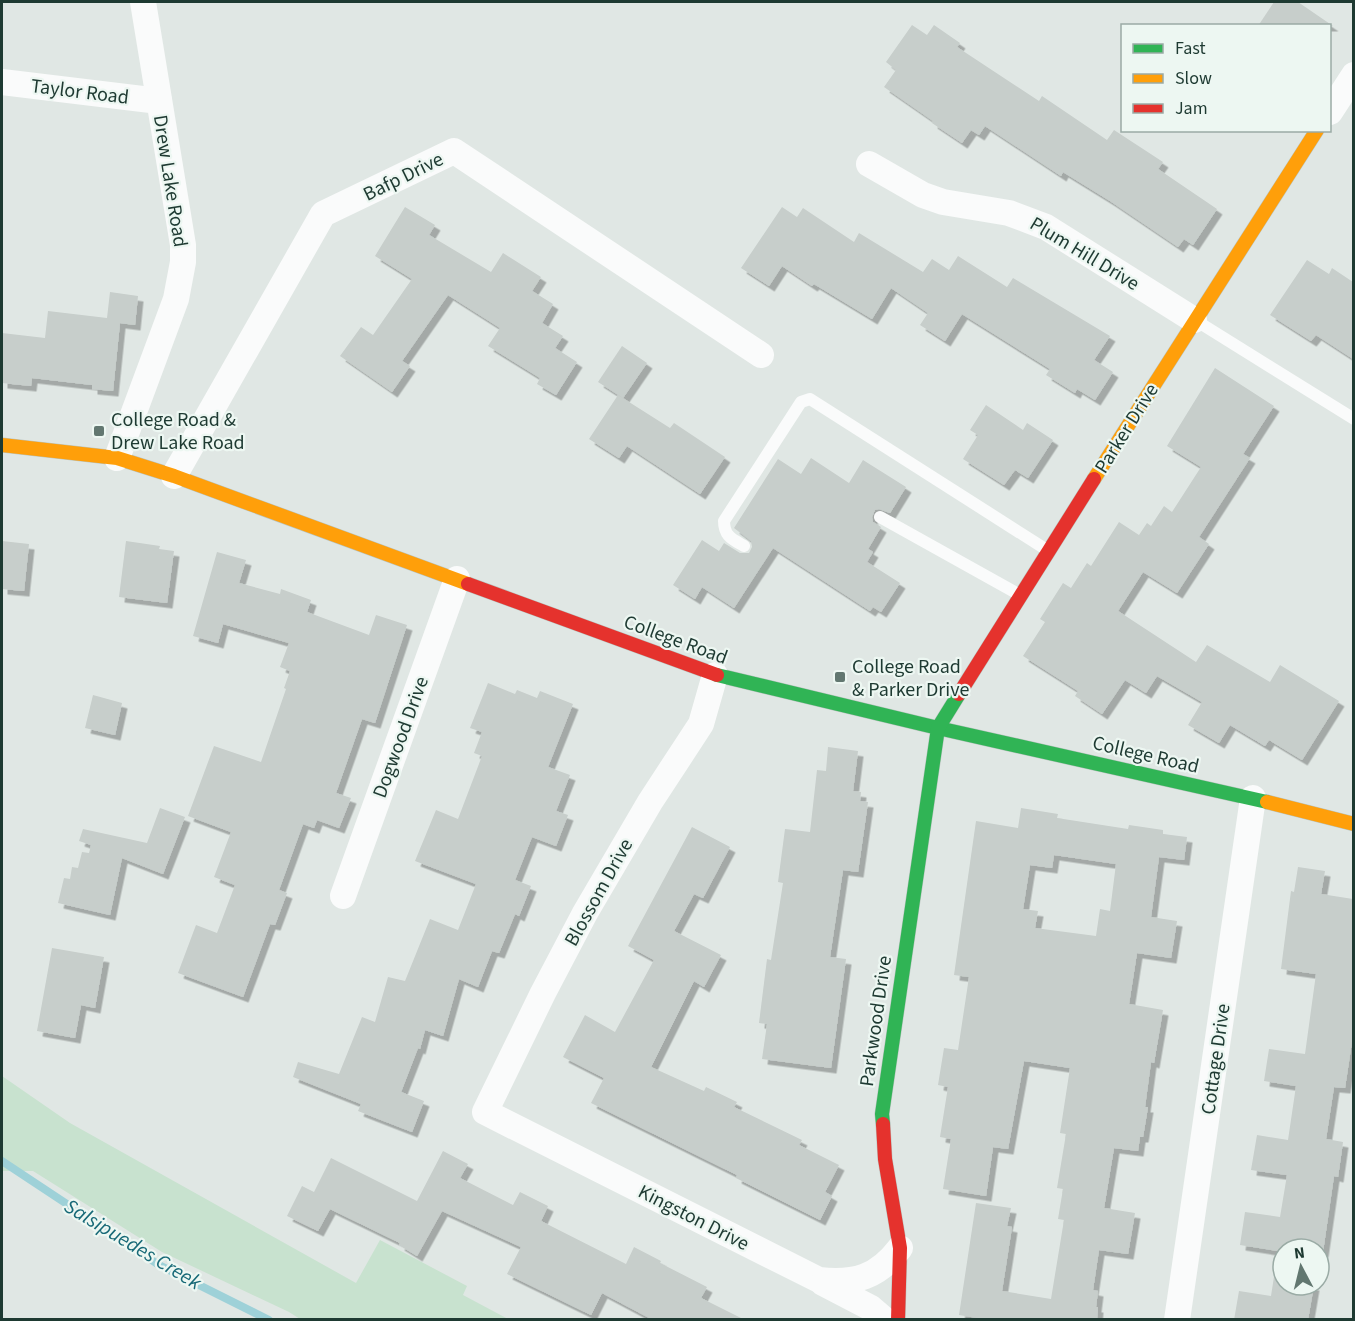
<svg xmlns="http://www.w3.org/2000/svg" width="1355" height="1321" viewBox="0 0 1355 1321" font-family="'Source Sans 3',sans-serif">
  <defs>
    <filter id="shadow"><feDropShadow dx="5.5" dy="5.5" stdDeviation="0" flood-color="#0004"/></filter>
  </defs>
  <rect width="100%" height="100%" fill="#e0e7e4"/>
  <!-- green -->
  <polygon fill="#c8e2cf" points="2,1076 70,1123 356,1283 380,1240 467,1286 463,1295 508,1319 300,1319 289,1312 162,1252 33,1171 2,1171"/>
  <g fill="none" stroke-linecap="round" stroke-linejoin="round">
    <!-- stream -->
    <polyline stroke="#9ed1d8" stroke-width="8" points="2,1161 159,1265 269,1320"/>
  </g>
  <!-- building -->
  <g fill="#c7cecb" fill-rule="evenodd" filter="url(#shadow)">
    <polygon points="1274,2 1298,2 1333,26 1258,26"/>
    <polygon points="912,25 927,35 934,25 960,43 957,47 1039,101 1042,96 1107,140 1114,130 1163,162 1158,169 1217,209 1193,245 1184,239 1178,247 1110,201 1063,172 1061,176 985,126 979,135 971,130 962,143 932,123 933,121 884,87 896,70 886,62"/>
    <polygon points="405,207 435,225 429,235 491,272 503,253 541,277 532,291 553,304 542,323 563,336 555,348 577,362 556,395 537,384 540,378 488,346 500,328 448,295 402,361 410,366 392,392 340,356 361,327 373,335 412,279 375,256"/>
    <polygon points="782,207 797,217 803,208 854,242 859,233 923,272 932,259 949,270 958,256 1007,287 1013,278 1110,336 1094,360 1113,372 1095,400 1077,389 1075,393 1046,375 1050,369 962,314 945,341 920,325 928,313 891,288 872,319 814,284 812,286 782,266 769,286 741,268"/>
    <polygon points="1307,260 1329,274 1332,268 1353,282 1353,359 1316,335 1311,341 1270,315"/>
    <polygon points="110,292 138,296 135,325 120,323 113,391 92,389 92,385 32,378 31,386 2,383 2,333 45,338 48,311 107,318"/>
    <polygon points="622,346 647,363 623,398 598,382"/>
    <polygon points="1215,368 1274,406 1243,454 1250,458 1199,537 1209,544 1177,593 1143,572 1118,611 1196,662 1207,645 1270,682 1280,665 1339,701 1302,760 1269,740 1265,746 1230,725 1219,743 1188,725 1202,702 1157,676 1146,693 1125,680 1102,714 1075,696 1078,691 1023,656 1045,622 1040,619 1063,583 1071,588 1087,563 1091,566 1119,522 1139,535 1147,523 1151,526 1164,506 1172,512 1201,467 1167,446"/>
    <polygon points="618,395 670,428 674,423 725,457 700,494 627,446 619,458 589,439"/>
    <polygon points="986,405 1023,430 1027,423 1053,440 1028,478 1015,470 1004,485 963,459 978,435 970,430"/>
    <polygon points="811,458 849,483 863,460 906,487 890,513 879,509 875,510 872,517 873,522 881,527 868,549 873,552 867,562 900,583 881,612 873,607 870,611 773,548 734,608 702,587 695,599 673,585 702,540 719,551 724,543 740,553 749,553 752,547 751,541 734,528 778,459 801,474"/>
    <polygon points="2,541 29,544 24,591 2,589"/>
    <polygon points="126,541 160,546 159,549 174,551 167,603 119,597"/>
    <polygon points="217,552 246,560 239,583 280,594 281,589 311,600 307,612 369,635 376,615 407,625 375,723 362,719 336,793 351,798 339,828 317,820 314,828 303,824 279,890 287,893 275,925 270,924 243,997 178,973 196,925 217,933 235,885 214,877 231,832 188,816 214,746 261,762 286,689 284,688 290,671 280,667 289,643 223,624 218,643 193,636"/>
    <polygon points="488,683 515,694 517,690 537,698 540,691 573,704 548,767 570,775 556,811 568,815 556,846 532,837 515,880 531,886 519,916 515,914 499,953 492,951 478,987 459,979 443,1036 425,1030 420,1049 418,1048 401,1092 424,1101 412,1132 358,1111 361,1104 293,1077 298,1062 339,1074 362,1017 375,1022 388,977 405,981 430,919 458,930 476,884 415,861 436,810 458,819 482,756 474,753 482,732 470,728"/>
    <polygon points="93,695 122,703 115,735 85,728"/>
    <polygon points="828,747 858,751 853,791 861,792 860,801 868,802 858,872 843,870 830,957 846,959 831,1068 762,1059 767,1024 759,1023 767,959 771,960 783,883 778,882 785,829 810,832 817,770 826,771"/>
    <polygon points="160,808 185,817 163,874 122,858 110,915 58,903 64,878 70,879 72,867 78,868 82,852 89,853 91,845 79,841 83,829 147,843"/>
    <path d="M1021,808L1058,814L1057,818L1128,829L1129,825L1163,830V834L1187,837L1184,860L1159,857L1151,917L1177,921L1171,958L1137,953L1129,1004L1163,1010L1154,1063L1151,1062L1145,1107H1148L1143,1137H1140L1138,1151L1114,1148L1104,1208L1135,1213L1128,1254L1099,1250L1093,1290L1098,1291L1096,1307H1098L1097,1320H990L959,1315L976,1203L1011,1208L1007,1226L1012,1227L1002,1291L1051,1299L1064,1220L1058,1219L1063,1189L1057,1188L1066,1134L1060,1133L1070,1068L1024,1061L1008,1149L993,1147L986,1196L943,1189L951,1139L940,1137L948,1087L938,1085L944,1048L958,1050L969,977L954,975L976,821L1018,828ZM1054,855L1116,864L1110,911L1100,909L1096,936L1035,928L1038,911L1023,909L1030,865L1052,868Z"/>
    <polygon points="692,827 730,847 703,898 694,894 674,931 721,955 704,987 694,981 651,1067 704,1091 706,1087 737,1102 734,1107 802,1140 799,1145 839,1165 825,1192 832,1196 820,1220 736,1178 737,1175 591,1103 604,1078 563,1057 585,1015 615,1032 654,960 628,946"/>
    <polygon points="1298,867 1325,871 1321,894 1353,899 1353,1035 1345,1088 1334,1087 1326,1139 1343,1142 1338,1177 1334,1176 1323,1252 1320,1251 1319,1256 1319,1249 1283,1249 1283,1285 1314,1285 1308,1320 1234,1320 1239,1291 1271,1296 1278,1251 1240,1245 1245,1212 1280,1217 1287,1175 1251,1170 1257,1135 1288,1140 1296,1086 1264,1081 1269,1049 1305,1054 1316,974 1281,969 1291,891 1294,892"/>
    <polygon points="52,948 104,957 95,1008 81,1005 75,1038 37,1031"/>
    <polygon points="443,1151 468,1164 460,1178 513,1205 520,1192 548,1206 541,1221 626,1264 634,1247 661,1261 660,1263 707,1287 701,1298 745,1320 653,1320 602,1293 591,1315 507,1274 521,1247 442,1211 417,1256 399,1245 400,1243 330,1209 318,1231 287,1216 302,1186 314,1192 331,1158 417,1201"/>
  </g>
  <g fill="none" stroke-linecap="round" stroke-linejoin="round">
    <defs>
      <g id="fast">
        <polyline points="717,675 938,728 1267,802"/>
        <polyline points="883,1124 882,1114 938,728 959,694"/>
      </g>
      <g id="slow">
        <polyline points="2,445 117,458 174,476 468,584"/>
        <polyline points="1094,479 1317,130"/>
        <polyline points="1267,802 1354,824"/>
      </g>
      <g id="jam">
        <polyline points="468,584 717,675"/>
        <polyline points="959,694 1094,479"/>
        <polyline points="883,1124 885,1159 900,1248 898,1320"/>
      </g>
    </defs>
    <!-- fast casing -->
    <use href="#fast" stroke="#b9c4bf" stroke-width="15"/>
    <!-- slow casing -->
    <use href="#slow" stroke="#b9c4bf" stroke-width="15"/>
    <!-- jam casing -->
    <use href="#jam" stroke="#b9c4bf" stroke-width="15"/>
    <!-- lane -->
    <g stroke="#fafbfb" stroke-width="12">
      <polyline points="1195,320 1354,419"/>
      <polyline points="880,517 1020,595"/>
      <path d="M744,546C732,539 724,536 724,521L801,402L810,399L1047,550"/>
    </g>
    <!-- street -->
    <g stroke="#fafbfb" stroke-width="26">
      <polyline points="2,82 159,101"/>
      <polyline points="1330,112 1354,75"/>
      <polyline points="869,164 923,195 943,202 1009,213 1046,227 1194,320"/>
      <polyline points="117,458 176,299 183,262 183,245 143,2"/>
      <polyline points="174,476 323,214 454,151 761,355"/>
      <path d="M715,675L701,724L650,802L585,913L543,993L485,1112L819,1280C855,1284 878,1277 900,1248"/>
      <polyline points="343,896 457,579"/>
      <polyline points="823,1283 871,1308 885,1320"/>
      <polyline points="1177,1320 1253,798"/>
    </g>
    <!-- fast -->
    <use href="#fast" stroke="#30b455" stroke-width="14"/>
    <!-- slow -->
    <use href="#slow" stroke="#ff9f0a" stroke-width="14"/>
    <!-- jam -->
    <use href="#jam" stroke="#e5322d" stroke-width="14"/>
  </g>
  <!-- markers -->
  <g fill="#627770" stroke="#edf7f2" stroke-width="2">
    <rect x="93" y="425" width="12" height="12" rx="3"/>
    <rect x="834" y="671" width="12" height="12" rx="3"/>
  </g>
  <g text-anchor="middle" stroke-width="4.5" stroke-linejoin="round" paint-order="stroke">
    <!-- street labels -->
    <g font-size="20" fill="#1e3a32" stroke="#edf7f2">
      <text transform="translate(80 91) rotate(7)" y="7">Taylor Road</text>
      <text transform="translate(403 176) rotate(-26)" y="7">Bafp Drive</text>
      <text transform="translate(171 181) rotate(81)" y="7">Drew Lake Road</text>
      <text transform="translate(1085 253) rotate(31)" y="7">Plum Hill Drive</text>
      <text transform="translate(1126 428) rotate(-58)" y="7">Parker Drive</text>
      <text transform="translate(676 639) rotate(20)" y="7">College Road</text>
      <text transform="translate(400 737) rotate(-70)" y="7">Dogwood Drive</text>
      <text transform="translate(1146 754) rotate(13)" y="7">College Road</text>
      <text transform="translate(598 892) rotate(-61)" y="7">Blossom Drive</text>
      <text transform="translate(875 1021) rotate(-82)" y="7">Parkwood Drive</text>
      <text transform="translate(1215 1059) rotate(-82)" y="7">Cottage Drive</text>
      <text transform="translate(694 1217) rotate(27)" y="7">Kingston Drive</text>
    </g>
    <!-- poi labels -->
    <g font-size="20" fill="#1e3a32" stroke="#edf7f2" text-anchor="start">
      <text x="111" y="426">College Road &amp;<tspan x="111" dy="23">Drew Lake Road</tspan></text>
      <text x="852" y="673">College Road<tspan x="852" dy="23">&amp; Parker Drive</tspan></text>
    </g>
    <!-- water labels -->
    <g font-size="21" font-style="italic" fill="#176977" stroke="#edf7f2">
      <text transform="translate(133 1244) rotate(31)" y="7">Salsipuedes Creek</text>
    </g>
  </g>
  <!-- border -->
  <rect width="1355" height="1321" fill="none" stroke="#1e3a32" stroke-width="6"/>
  <!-- legend -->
  <rect x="1121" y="24" width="210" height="108" fill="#edf7f2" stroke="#9aaba5" stroke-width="1.5"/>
  <rect x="1133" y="44" width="30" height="9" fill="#30b455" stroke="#9aaba5" stroke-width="1.5"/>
  <text x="1175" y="54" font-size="18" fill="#1e3a32">Fast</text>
  <rect x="1133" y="74" width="30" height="9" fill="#ff9f0a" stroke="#9aaba5" stroke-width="1.5"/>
  <text x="1175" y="84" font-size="18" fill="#1e3a32">Slow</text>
  <rect x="1133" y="104" width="30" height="9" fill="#e5322d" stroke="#9aaba5" stroke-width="1.5"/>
  <text x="1175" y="114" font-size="18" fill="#1e3a32">Jam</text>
  <!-- north arrow -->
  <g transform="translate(1301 1267) rotate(353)"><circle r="28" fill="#edf7f2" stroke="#9aaba5" stroke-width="1.5"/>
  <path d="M0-4.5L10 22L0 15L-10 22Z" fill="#627770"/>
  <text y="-9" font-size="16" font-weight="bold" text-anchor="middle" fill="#1e3a32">N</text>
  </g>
</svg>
